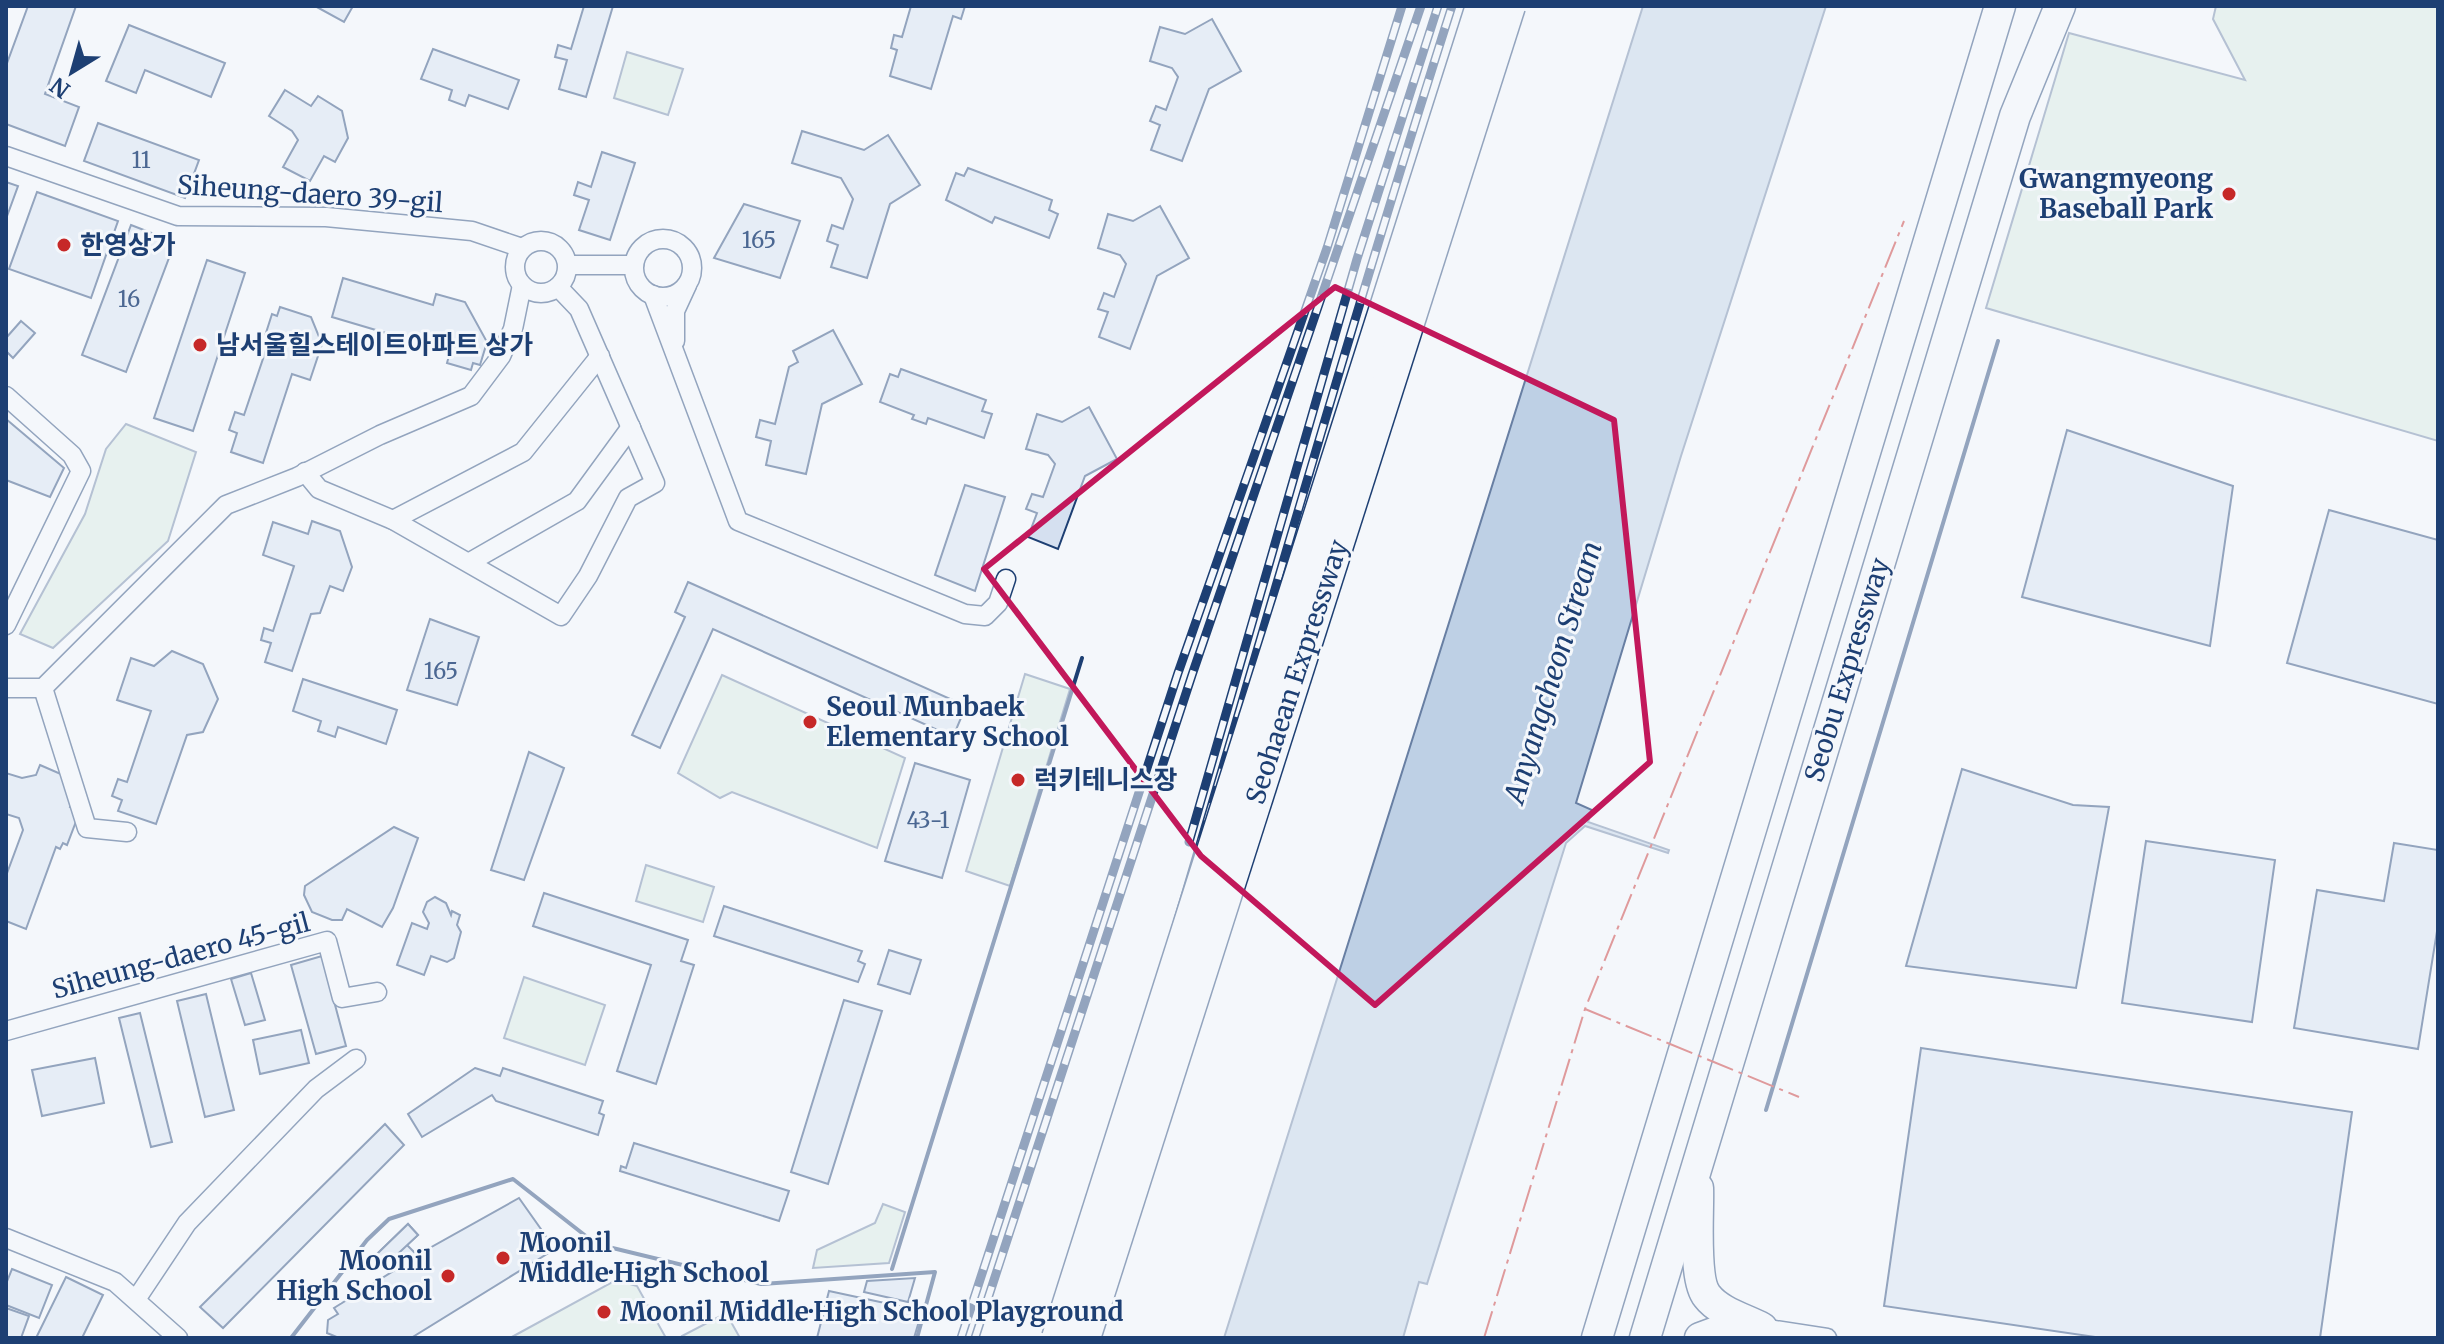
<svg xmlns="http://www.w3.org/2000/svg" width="2444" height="1344" viewBox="0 0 2444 1344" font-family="Merriweather,'Noto Sans KR',serif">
  <rect width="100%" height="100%" fill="#f4f7fb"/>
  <!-- green -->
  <g fill="#d7e8df" stroke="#687fa3" stroke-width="2">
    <polygon points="2216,6 2438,6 2438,441 1986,308 2069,33 2245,80 2213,19"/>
    <polygon points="627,52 683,69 668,115 614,98"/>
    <polygon points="126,424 196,452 168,541 53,648 20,634 85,514 106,449"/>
    <polygon points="1025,674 1070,689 1010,886 966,871"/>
    <polygon points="722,675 905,758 877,848 732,792 720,798 678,773"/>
    <polygon points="646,865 714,887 703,922 636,901"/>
    <polygon points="524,977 605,1005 585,1065 504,1038"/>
    <polygon points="883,1204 905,1212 889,1263 813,1268 817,1250 875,1223"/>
    <polygon points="616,1280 637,1286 666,1338 510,1338"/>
    <polygon points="726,1313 740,1338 683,1338 682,1336"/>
  </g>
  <!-- water -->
  <polygon fill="#bed0e5" stroke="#687fa3" stroke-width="2" points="1643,6 1826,6 1681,456 1576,803 1592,810 1588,822 1669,850 1668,853 1585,826 1566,843 1427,1284 1419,1282 1403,1338 1224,1338"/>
  <!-- building -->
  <g fill="#d5e0f0" stroke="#1d3f73" stroke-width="2">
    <polygon points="28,6 76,6 45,94 79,107 65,146 6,124 6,66"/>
    <polygon points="315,6 353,6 344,22"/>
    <polygon points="584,6 613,6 586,97 559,89 567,60 555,57 558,45 571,49"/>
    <polygon points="911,6 965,6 961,19 953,16 931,89 890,76 897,50 891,48 894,35 902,37"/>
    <polygon points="1212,19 1241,71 1209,89 1182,161 1151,150 1160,125 1150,121 1156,106 1166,110 1178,77 1172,68 1150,61 1160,27 1185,34"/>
    <polygon points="129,25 225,63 211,97 145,70 136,93 106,81"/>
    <polygon points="433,49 519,80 508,109 469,95 465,106 449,100 452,90 421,79"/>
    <polygon points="285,90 311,106 318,96 342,111 348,138 335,162 324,156 310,181 283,167 298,140 292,131 269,116"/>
    <polygon points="98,123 199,160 185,198 84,161"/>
    <polygon points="802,131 864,150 888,135 920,185 890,204 867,278 831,267 838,245 827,241 832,225 843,229 853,199 841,178 792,163"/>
    <polygon points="602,152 635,163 610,240 579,230 589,200 574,195 578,182 591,187"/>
    <polygon points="968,168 1052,200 1049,210 1058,214 1049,238 995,217 992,223 946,200 956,173 964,176"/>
    <polygon points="6,182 18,186 6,219"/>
    <polygon points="37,192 118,221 91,298 9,269"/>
    <polygon points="744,204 800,221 780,278 714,258"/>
    <polygon points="1160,206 1189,258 1157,276 1130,349 1099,337 1108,312 1098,309 1104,293 1114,297 1126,264 1120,255 1098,248 1108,214 1133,221"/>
    <polygon points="131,225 175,242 126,372 82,355"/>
    <polygon points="207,260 245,273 193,431 154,418"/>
    <polygon points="343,278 433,305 436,294 465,302 487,342 480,365 473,363 471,370 447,363 450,352 332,317"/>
    <polygon points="280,307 311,317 322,344 310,380 292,374 263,463 231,452 237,433 229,430 235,412 244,415 270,338 265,336 272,314 277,316"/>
    <polygon points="21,321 35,333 13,358 6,351 6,338"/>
    <polygon points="833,330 862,384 822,404 806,474 766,465 771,441 756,437 760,420 775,424 789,367 798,362 793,351"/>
    <polygon points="901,369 986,400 982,411 992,414 984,438 928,418 926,424 912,419 914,415 880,402 890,374 898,377"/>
    <polygon points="1089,407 1117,459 1085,476 1058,549 1028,537 1037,513 1026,509 1032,494 1043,497 1055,464 1048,455 1026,449 1037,414 1062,422"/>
    <polygon points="6,419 64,468 50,497 6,480"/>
    <polygon points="2067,430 2233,486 2210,646 2022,597"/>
    <polygon points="965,485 1005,497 975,591 935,575"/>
    <polygon points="2329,510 2438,540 2438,704 2287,663"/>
    <polygon points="312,521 340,531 352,567 343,591 330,586 320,613 311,614 292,671 265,662 271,643 261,640 264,628 273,631 294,566 263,555 273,522 308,534"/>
    <polygon points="688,582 966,706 953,737 713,629 660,748 632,735 685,617 675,612"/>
    <polygon points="430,619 479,637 457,705 407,690"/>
    <polygon points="172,651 203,664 218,699 203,732 187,735 156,824 118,811 122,800 112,796 118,779 127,782 151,711 117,700 131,658 154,666"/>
    <polygon points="303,679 397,710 386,744 338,727 335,737 318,731 321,721 293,711"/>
    <polygon points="529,752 564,768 524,880 491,870"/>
    <polygon points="915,763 970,780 942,878 885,861"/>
    <polygon points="40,765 70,778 65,789 73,799 70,807 80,811 67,845 63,843 60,849 56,847 26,929 6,921 6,876 23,830 19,818 6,814 6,773 22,778 36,775"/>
    <polygon points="1962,769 2073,805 2109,807 2076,988 1906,966"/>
    <polygon points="394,827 418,838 393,908 382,927 347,909 342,920 332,920 312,912 304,895 305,886"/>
    <polygon points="2146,841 2275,860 2252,1022 2122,1003"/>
    <polygon points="2394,843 2438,850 2438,925 2418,1049 2294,1028 2317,890 2384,901"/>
    <polygon points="544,893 688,940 681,961 694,965 656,1084 617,1071 651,965 533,926"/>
    <polygon points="435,897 446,903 451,915 452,911 460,915 457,925 461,932 454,958 447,962 431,956 424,975 397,965 412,923 427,929 429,923 423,912 427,902"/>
    <polygon points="724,906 862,951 858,961 865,964 858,982 714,936"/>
    <polygon points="889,950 921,960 910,994 878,984"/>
    <polygon points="322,956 346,1046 316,1054 291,965"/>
    <polygon points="251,973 265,1020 245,1025 231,979"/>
    <polygon points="206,994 234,1110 205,1117 177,1001"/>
    <polygon points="844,1000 882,1011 828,1184 791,1172"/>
    <polygon points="140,1013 172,1142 151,1147 119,1018"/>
    <polygon points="301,1030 309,1063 260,1074 253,1040"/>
    <polygon points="1921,1048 2352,1112 2320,1338 2102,1338 1884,1306"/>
    <polygon points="95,1058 104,1103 42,1116 32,1070"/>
    <polygon points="475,1068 500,1076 503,1068 603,1101 599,1113 604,1115 598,1135 496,1101 492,1095 422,1137 408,1114"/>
    <polygon points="385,1124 404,1145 223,1328 200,1307"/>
    <polygon points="634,1143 789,1191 779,1221 620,1171 621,1166 626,1168"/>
    <polygon points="519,1198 555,1249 411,1338 339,1338 327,1333 328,1320 338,1314 334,1308 403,1265 396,1255 387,1264 377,1254 408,1224 418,1235 407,1245 417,1255"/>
    <polygon points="408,1224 418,1235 387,1264 377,1254"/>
    <polygon points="12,1269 52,1285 39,1318 6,1305 6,1284"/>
    <polygon points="66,1277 103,1295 82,1338 36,1338"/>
    <polygon points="915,1278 908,1302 864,1292 867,1281"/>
    <polygon points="829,1291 922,1311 914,1338 817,1338"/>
    <polygon points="6,1308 29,1316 21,1338 6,1338"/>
  </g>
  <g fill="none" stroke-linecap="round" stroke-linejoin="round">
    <defs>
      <g id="minor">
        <polyline points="6,156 178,216 326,217 431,227 472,231 522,248"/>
        <circle cx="663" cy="268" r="29"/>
        <circle cx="541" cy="267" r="26"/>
        <polyline points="568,265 634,265"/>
        <polyline points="653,295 738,521 965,614 985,616 998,603 1006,579"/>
        <polyline points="675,341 675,311 687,285"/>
        <polyline points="6,396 72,455 81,471 6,625"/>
        <polyline points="305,472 319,489 393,520 561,616 588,576 628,498 655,483 579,309 558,287"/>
        <polyline points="393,520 523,452 600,356"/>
        <polyline points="470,562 577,501 631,427"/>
        <polyline points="6,688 43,688 226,505 297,477 380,435 471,396 501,356 513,329 522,285"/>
        <polyline points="43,688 87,828 127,832"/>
        <polyline points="6,1031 327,941 342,998 377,992"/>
        <polyline points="6,1238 115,1282 178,1338"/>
        <polyline points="137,1298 187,1223 316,1089 356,1059"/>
        <polyline points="1762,1328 1827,1338"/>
      </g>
      <g id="trunk">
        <path d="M1698,1188C1699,1212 1693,1279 1707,1296C1719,1312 1745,1319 1762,1328"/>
        <polyline points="1597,1338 2000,6"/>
        <polyline points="1645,1338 2015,116 2060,6"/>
        <polyline points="1700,1338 1727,1328 1760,1328"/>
      </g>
    </defs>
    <!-- minor casing -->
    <use href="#minor" stroke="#1d3f73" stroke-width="21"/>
    <!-- trunk casing -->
    <use href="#trunk" stroke="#1d3f73" stroke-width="33"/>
    <!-- minor -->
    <use href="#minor" stroke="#f4f7fb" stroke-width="18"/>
    <!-- trunk -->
    <use href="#trunk" stroke="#f4f7fb" stroke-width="30"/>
    <defs>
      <g id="rail">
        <polyline points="1189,842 1357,259 1438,6"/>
        <polyline points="961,1338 1178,673 1327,248 1402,6"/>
        <polyline points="975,1338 1192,675 1421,6"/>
        <path d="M1051,1338C1190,896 1311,448 1452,6"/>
      </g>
    </defs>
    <!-- rail casing -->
    <use href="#rail" stroke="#1d3f73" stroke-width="9"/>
    <!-- rail -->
    <use href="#rail" stroke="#f4f7fb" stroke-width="6" stroke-dasharray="18" stroke-linecap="butt"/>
    <defs>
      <g id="motorway-bridge">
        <polyline points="1058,1338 1482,6"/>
        <polyline points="1084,1338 1509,6"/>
      </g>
    </defs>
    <!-- motorway-bridge casing -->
    <use href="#motorway-bridge" stroke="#1d3f73" stroke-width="35" stroke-linecap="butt"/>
    <!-- motorway-bridge -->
    <use href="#motorway-bridge" stroke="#f4f7fb" stroke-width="32"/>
    <!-- wall -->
    <g stroke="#1d3f73" stroke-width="4">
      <polyline points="1766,1110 1998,341"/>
      <polyline points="892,1269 1082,658"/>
      <polyline points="291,1338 367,1240 389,1219 513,1179 596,1244 761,1284 935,1272 917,1338"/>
    </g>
    <!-- power -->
    <g stroke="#c62828" stroke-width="2" stroke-dasharray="28 6 4 6" stroke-linecap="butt">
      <polyline points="1585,1009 1799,1097"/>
      <polyline points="1484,1338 1585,1009 1904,221"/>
    </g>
  </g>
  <!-- marked area -->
  <path d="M0 0H2444V1344H0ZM1335,287L1614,420L1650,762L1375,1005L1201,856L984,569Z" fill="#f4f7fb" fill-opacity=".55" fill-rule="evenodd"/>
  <path fill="none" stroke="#c2185b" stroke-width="6" stroke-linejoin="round" d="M1335,287L1614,420L1650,762L1375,1005L1201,856L984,569Z"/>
  <!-- markers -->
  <g fill="#c62828" stroke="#f4f7fb" stroke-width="3">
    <circle cx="2229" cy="194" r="8"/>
    <circle cx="64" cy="245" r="8"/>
    <circle cx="200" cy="345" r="8"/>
    <circle cx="810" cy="722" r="8"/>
    <circle cx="1018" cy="780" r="8"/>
    <circle cx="503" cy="1258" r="8"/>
    <circle cx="448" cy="1276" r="8"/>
    <circle cx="604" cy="1312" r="8"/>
  </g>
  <g text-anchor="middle" stroke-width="6" stroke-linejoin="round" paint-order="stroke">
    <!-- number labels -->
    <g font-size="22" fill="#4b6792">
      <text x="141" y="168">11</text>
      <text x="759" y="248">165</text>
      <text x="129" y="307">16</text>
      <text x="441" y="679">165</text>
      <text x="928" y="828">43-1</text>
    </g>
    <!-- poi labels -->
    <g font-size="26" font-weight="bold" fill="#1d3f73" stroke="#f4f7fb" text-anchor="start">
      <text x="2213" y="188" text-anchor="end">Gwangmyeong<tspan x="2213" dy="30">Baseball Park</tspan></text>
      <text x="80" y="254">한영상가</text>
      <text x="216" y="354">남서울힐스테이트아파트 상가</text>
      <text x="826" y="716">Seoul Munbaek<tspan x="826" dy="30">Elementary School</tspan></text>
      <text x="1034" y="789">럭키테니스장</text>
      <text x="519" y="1252">Moonil<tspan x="519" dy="30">Middle·High School</tspan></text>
      <text x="432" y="1270" text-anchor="end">Moonil<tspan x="432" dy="30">High School</tspan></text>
      <text x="620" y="1321">Moonil Middle·High School Playground</text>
    </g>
    <!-- street labels -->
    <g font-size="26" fill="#1d3f73" stroke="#f4f7fb">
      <text transform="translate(310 194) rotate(4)" y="9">Siheung-daero 39-gil</text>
      <text transform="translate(1847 670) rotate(-73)" y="9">Seobu Expressway</text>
      <text transform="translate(1297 672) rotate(-72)" y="9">Seohaean Expressway</text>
      <text transform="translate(181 956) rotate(-15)" y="9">Siheung-daero 45-gil</text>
    </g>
    <!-- water labels -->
    <g font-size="28" font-style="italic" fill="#1d3f73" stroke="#f4f7fb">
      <text transform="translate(1553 672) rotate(-73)" y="10">Anyangcheon Stream</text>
    </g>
  </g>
  <!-- border -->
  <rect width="2444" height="1344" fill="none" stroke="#1d3f73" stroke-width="16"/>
  <!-- north arrow -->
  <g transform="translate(72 72) rotate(217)" stroke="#f4f7fb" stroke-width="6" paint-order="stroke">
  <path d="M0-6L14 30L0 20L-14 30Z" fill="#1d3f73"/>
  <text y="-12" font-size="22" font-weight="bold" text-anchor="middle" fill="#1d3f73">N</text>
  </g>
</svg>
